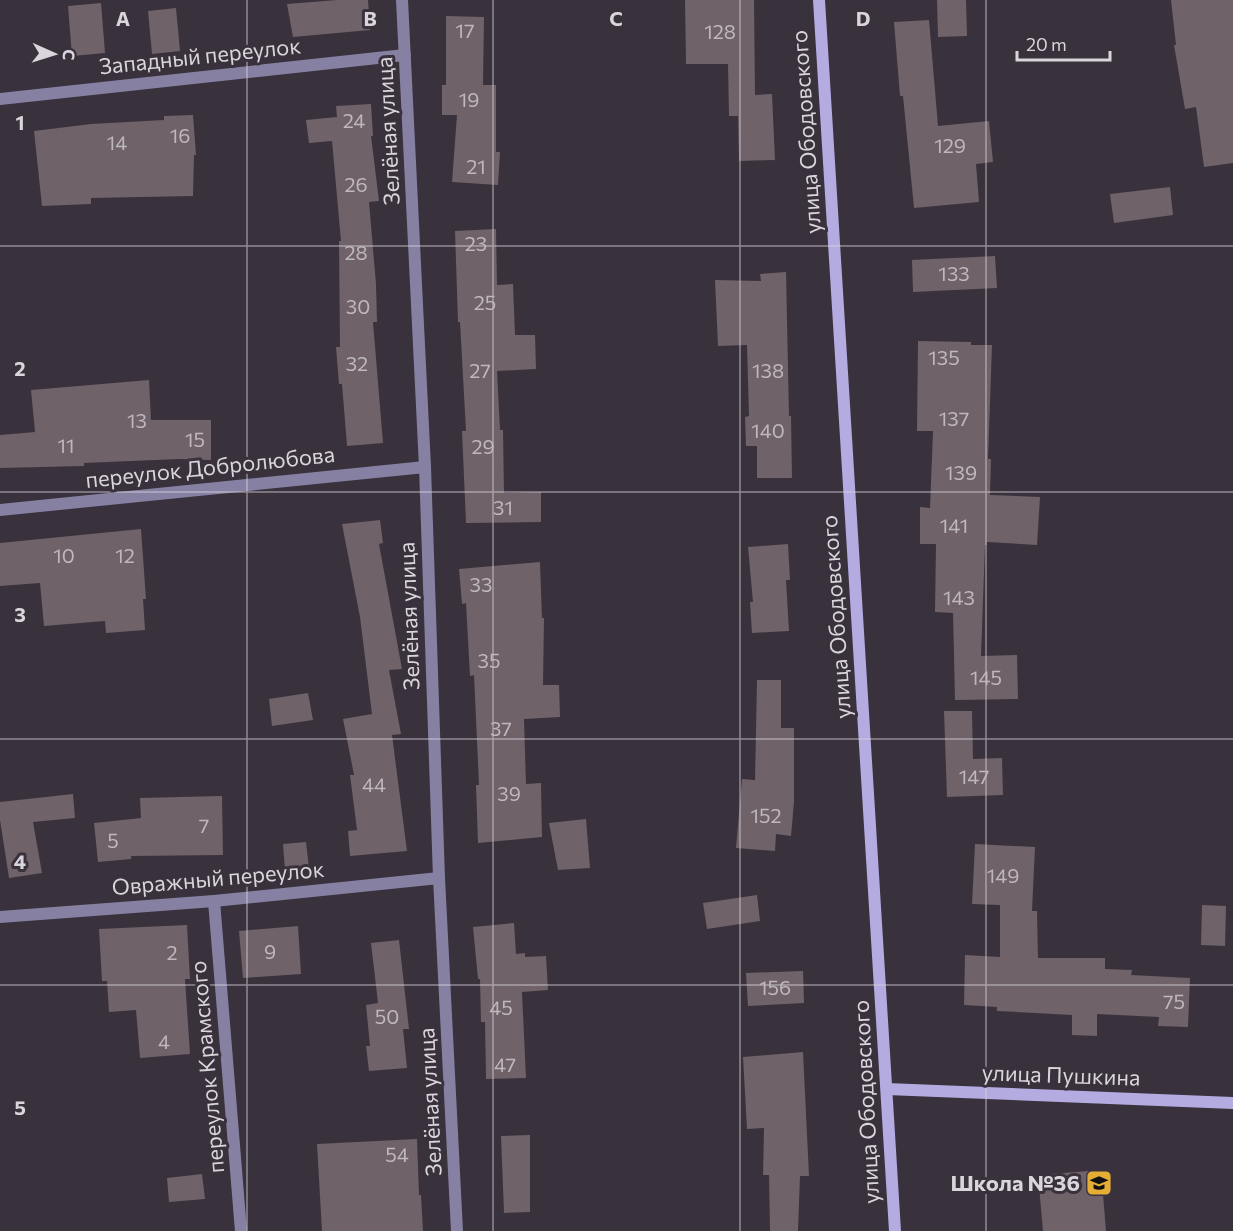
<svg xmlns="http://www.w3.org/2000/svg" width="1233" height="1231" viewBox="0 0 1233 1231" font-family="Commissioner,sans-serif">
  <rect width="100%" height="100%" fill="#39313c"/>
  <!-- building -->
  <g fill="#6f6269">
    <polygon points="337,0 368,0 370,30 293,37 287,4"/>
    <polygon points="685,0 754,0 755,95 772,94 775,160 739,161 738,116 729,116 728,64 686,64"/>
    <polygon points="937,0 966,0 967,36 938,37"/>
    <polygon points="1171,0 1233,0 1233,163 1204,167 1196,107 1185,109 1174,45 1176,45"/>
    <polygon points="101,3 105,53 72,56 68,6"/>
    <polygon points="176,8 180,51 152,54 148,11"/>
    <polygon points="446,16 484,17 483,85 496,85 496,152 500,152 498,185 452,182 457,115 442,115 442,85 446,85"/>
    <polygon points="929,20 938,126 989,121 993,162 976,164 979,202 914,208 903,96 900,96 894,22"/>
    <polygon points="371,104 373,136 371,136 379,201 369,202 376,284 377,322 373,322 383,443 347,446 342,384 339,384 336,347 340,347 339,241 341,241 332,141 309,143 306,120 337,117 336,106"/>
    <polygon points="193,115 196,155 194,155 193,196 91,198 91,204 42,206 34,131 91,124 164,120 164,116"/>
    <polygon points="1170,187 1173,215 1114,223 1110,194"/>
    <polygon points="496,229 497,285 513,284 515,335 535,335 536,369 497,371 500,430 503,430 504,493 541,492 541,522 466,523 462,431 466,431 460,322 458,322 455,231"/>
    <polygon points="995,256 997,288 913,292 912,260"/>
    <polygon points="786,272 789,416 791,416 792,478 757,478 757,446 746,446 745,417 749,416 747,345 718,346 715,280 761,281 760,274"/>
    <polygon points="918,341 971,342 971,345 992,345 988,459 991,459 990,495 1040,497 1037,545 987,542 987,545 985,545 981,656 1017,655 1018,699 955,700 953,613 935,612 936,544 920,544 920,507 930,508 933,431 917,431"/>
    <polygon points="149,380 151,420 211,420 211,460 179,459 84,463 84,466 0,468 0,435 35,432 31,390"/>
    <polygon points="380,520 383,543 379,544 402,669 389,670 401,734 392,735 407,851 350,856 348,831 357,830 350,775 354,775 343,719 372,714 360,617 342,524"/>
    <polygon points="141,529 146,599 143,599 145,630 106,633 105,621 44,626 40,583 0,586 0,543"/>
    <polygon points="788,544 790,580 786,580 789,631 752,633 750,602 753,602 748,547"/>
    <polygon points="540,562 542,618 544,618 543,685 559,685 560,717 524,719 526,784 541,783 542,837 478,843 476,785 479,785 474,675 470,676 466,603 462,604 459,569"/>
    <polygon points="757,680 781,680 781,728 794,728 794,802 791,836 776,834 775,851 736,848 742,779 755,780"/>
    <polygon points="308,693 313,720 272,726 269,699"/>
    <polygon points="944,711 972,711 973,759 1002,758 1003,795 947,797"/>
    <polygon points="73,794 75,818 33,822 42,873 9,878 0,820 0,802"/>
    <polygon points="222,796 223,855 131,856 131,859 98,862 94,823 141,818 140,798"/>
    <polygon points="586,819 590,868 558,870 549,823"/>
    <polygon points="306,842 309,868 285,871 283,844"/>
    <polygon points="975,844 1035,847 1032,911 1037,911 1038,958 1105,958 1105,969 1132,970 1131,975 1190,978 1188,1027 1158,1026 1159,1017 1097,1014 1097,1036 1072,1035 1072,1015 997,1011 997,1007 964,1005 965,955 1000,957 1000,905 972,904"/>
    <polygon points="757,895 760,921 707,929 703,903"/>
    <polygon points="1202,905 1226,906 1225,946 1201,945"/>
    <polygon points="514,923 516,954 525,953 525,957 546,956 548,990 522,992 526,1078 486,1079 485,1022 481,1022 480,979 478,979 473,927"/>
    <polygon points="187,925 190,979 185,979 190,1054 140,1058 136,1010 109,1012 107,981 102,981 99,929"/>
    <polygon points="298,926 301,974 243,978 239,931"/>
    <polygon points="399,940 409,1029 403,1029 407,1068 369,1071 366,1046 370,1046 366,1005 378,1003 371,943"/>
    <polygon points="803,971 804,1003 748,1006 746,973"/>
    <polygon points="803,1052 809,1176 800,1176 798,1231 770,1231 769,1175 763,1175 764,1128 747,1129 743,1057"/>
    <polygon points="530,1135 530,1212 504,1213 501,1136"/>
    <polygon points="417,1139 419,1195 421,1195 423,1231 322,1231 317,1144"/>
    <polygon points="1101,1170 1106,1231 1043,1231 1038,1175"/>
    <polygon points="202,1174 205,1199 169,1202 167,1178"/>
  </g>
  <g fill="none" stroke-linecap="round" stroke-linejoin="round">
    <!-- street -->
    <g stroke="#8681a3" stroke-width="12">
      <polyline points="402,0 425,467 439,878 457,1231"/>
      <polyline points="0,99 405,55"/>
      <polyline points="0,510 425,467"/>
      <polyline points="214,901 241,1231"/>
      <polyline points="0,917 214,901 439,878"/>
    </g>
    <!-- secondary -->
    <g stroke="#b4abe1" stroke-width="12">
      <polyline points="819,0 895,1231"/>
      <polyline points="887,1089 1233,1103"/>
    </g>
  </g>
  <!-- grid -->
  <path fill="none" stroke="#dad5dc" stroke-width="1.5" stroke-opacity="0.55" d="M247,0V1231M493,0V1231M740,0V1231M986,0V1231M0,246H1233M0,492H1233M0,739H1233M0,985H1233"/>
  <!-- icons -->
  <defs>
    <symbol id="school-square" viewBox="-11 -11 22 22"><rect x="-9" y="-9" width="18" height="18" rx="4" fill="#e4ae35" stroke="#39313c"/><path d="M0-5L7-2L0 1L-7-2ZM-4 1L0 2.5L4 1V4Q0 6-4 4Z" fill="#111"/></symbol>
  </defs>
  <g fill-rule="evenodd">
    <use href="#school-square" x="1084" y="1168" width="30" height="30"/>
  </g>
  <g text-anchor="middle" stroke-width="6" stroke-linejoin="round" paint-order="stroke">
    <!-- number labels -->
    <g font-size="20" fill="#bfb8bf">
      <text x="465" y="38">17</text>
      <text x="720" y="39">128</text>
      <text x="469" y="107">19</text>
      <text x="354" y="128">24</text>
      <text x="180" y="143">16</text>
      <text x="117" y="150">14</text>
      <text x="950" y="153">129</text>
      <text x="476" y="174">21</text>
      <text x="356" y="192">26</text>
      <text x="476" y="251">23</text>
      <text x="356" y="260">28</text>
      <text x="954" y="281">133</text>
      <text x="485" y="310">25</text>
      <text x="358" y="314">30</text>
      <text x="944" y="365">135</text>
      <text x="357" y="371">32</text>
      <text x="480" y="378">27</text>
      <text x="768" y="378">138</text>
      <text x="954" y="426">137</text>
      <text x="137" y="428">13</text>
      <text x="768" y="438">140</text>
      <text x="195" y="447">15</text>
      <text x="66" y="453">11</text>
      <text x="483" y="454">29</text>
      <text x="961" y="480">139</text>
      <text x="503" y="515">31</text>
      <text x="954" y="533">141</text>
      <text x="64" y="563">10</text>
      <text x="125" y="563">12</text>
      <text x="481" y="592">33</text>
      <text x="959" y="605">143</text>
      <text x="489" y="668">35</text>
      <text x="986" y="685">145</text>
      <text x="501" y="736">37</text>
      <text x="974" y="784">147</text>
      <text x="374" y="792">44</text>
      <text x="509" y="801">39</text>
      <text x="766" y="823">152</text>
      <text x="204" y="833">7</text>
      <text x="113" y="848">5</text>
      <text x="1003" y="883">149</text>
      <text x="270" y="959">9</text>
      <text x="172" y="960">2</text>
      <text x="775" y="995">156</text>
      <text x="1174" y="1009">75</text>
      <text x="501" y="1015">45</text>
      <text x="387" y="1024">50</text>
      <text x="164" y="1049">4</text>
      <text x="505" y="1072">47</text>
      <text x="397" y="1162">54</text>
    </g>
    <!-- street labels -->
    <g font-size="22" fill="#dad5dc" stroke="#39313c">
      <text transform="translate(200 56) rotate(-6)" y="8">Западный переулок</text>
      <text transform="translate(388 131) rotate(-93)" y="8">Зелёная улица</text>
      <text transform="translate(806 132) rotate(-94)" y="8">улица Ободовского</text>
      <text transform="translate(210 467) rotate(-6)" y="8">переулок Добролюбова</text>
      <text transform="translate(409 616) rotate(-92)" y="8">Зелёная улица</text>
      <text transform="translate(836 617) rotate(-94)" y="8">улица Ободовского</text>
      <text transform="translate(218 878) rotate(-5)" y="8">Овражный переулок</text>
      <text transform="translate(207 1067) rotate(-95)" y="8">переулок Крамского</text>
      <text transform="translate(1061 1075) rotate(2)" y="8">улица Пушкина</text>
      <text transform="translate(430 1102) rotate(-93)" y="8">Зелёная улица</text>
      <text transform="translate(866 1102) rotate(-93)" y="8">улица Ободовского</text>
    </g>
    <!-- poi labels -->
    <g font-size="22" font-weight="bold" fill="#dad5dc" stroke="#39313c" text-anchor="end">
      <text x="1080" y="1191">Школа №36</text>
    </g>
  </g>
  <g font-size="20" text-anchor="middle" font-weight="bold" fill="#dad5dc" stroke="#39313c" stroke-width="6" stroke-linejoin="round" paint-order="stroke">
    <text x="123" y="26">A</text>
    <text x="370" y="26">B</text>
    <text x="616" y="26">C</text>
    <text x="863" y="26">D</text>
    <text x="20" y="130">1</text>
    <text x="20" y="376">2</text>
    <text x="20" y="622">3</text>
    <text x="20" y="869">4</text>
    <text x="20" y="1115">5</text>
  </g>
  <!-- north arrow -->
  <g transform="translate(54 54) rotate(93)" stroke="#39313c" stroke-width="4.5" paint-order="stroke">
  <path d="M0-4.5L10 22L0 15L-10 22Z" fill="#dad5dc"/>
  <text y="-9" font-size="16" font-weight="bold" text-anchor="middle" fill="#dad5dc">С</text>
  </g>
  <!-- scale -->
  <path d="M1017 51v9h93v-9" fill="none" stroke="#dad5dc" stroke-width="3"/>
  <text x="1026" y="51" font-size="18" fill="#dad5dc" stroke="#39313c" stroke-width="4.5" paint-order="stroke">20 m</text>
</svg>
